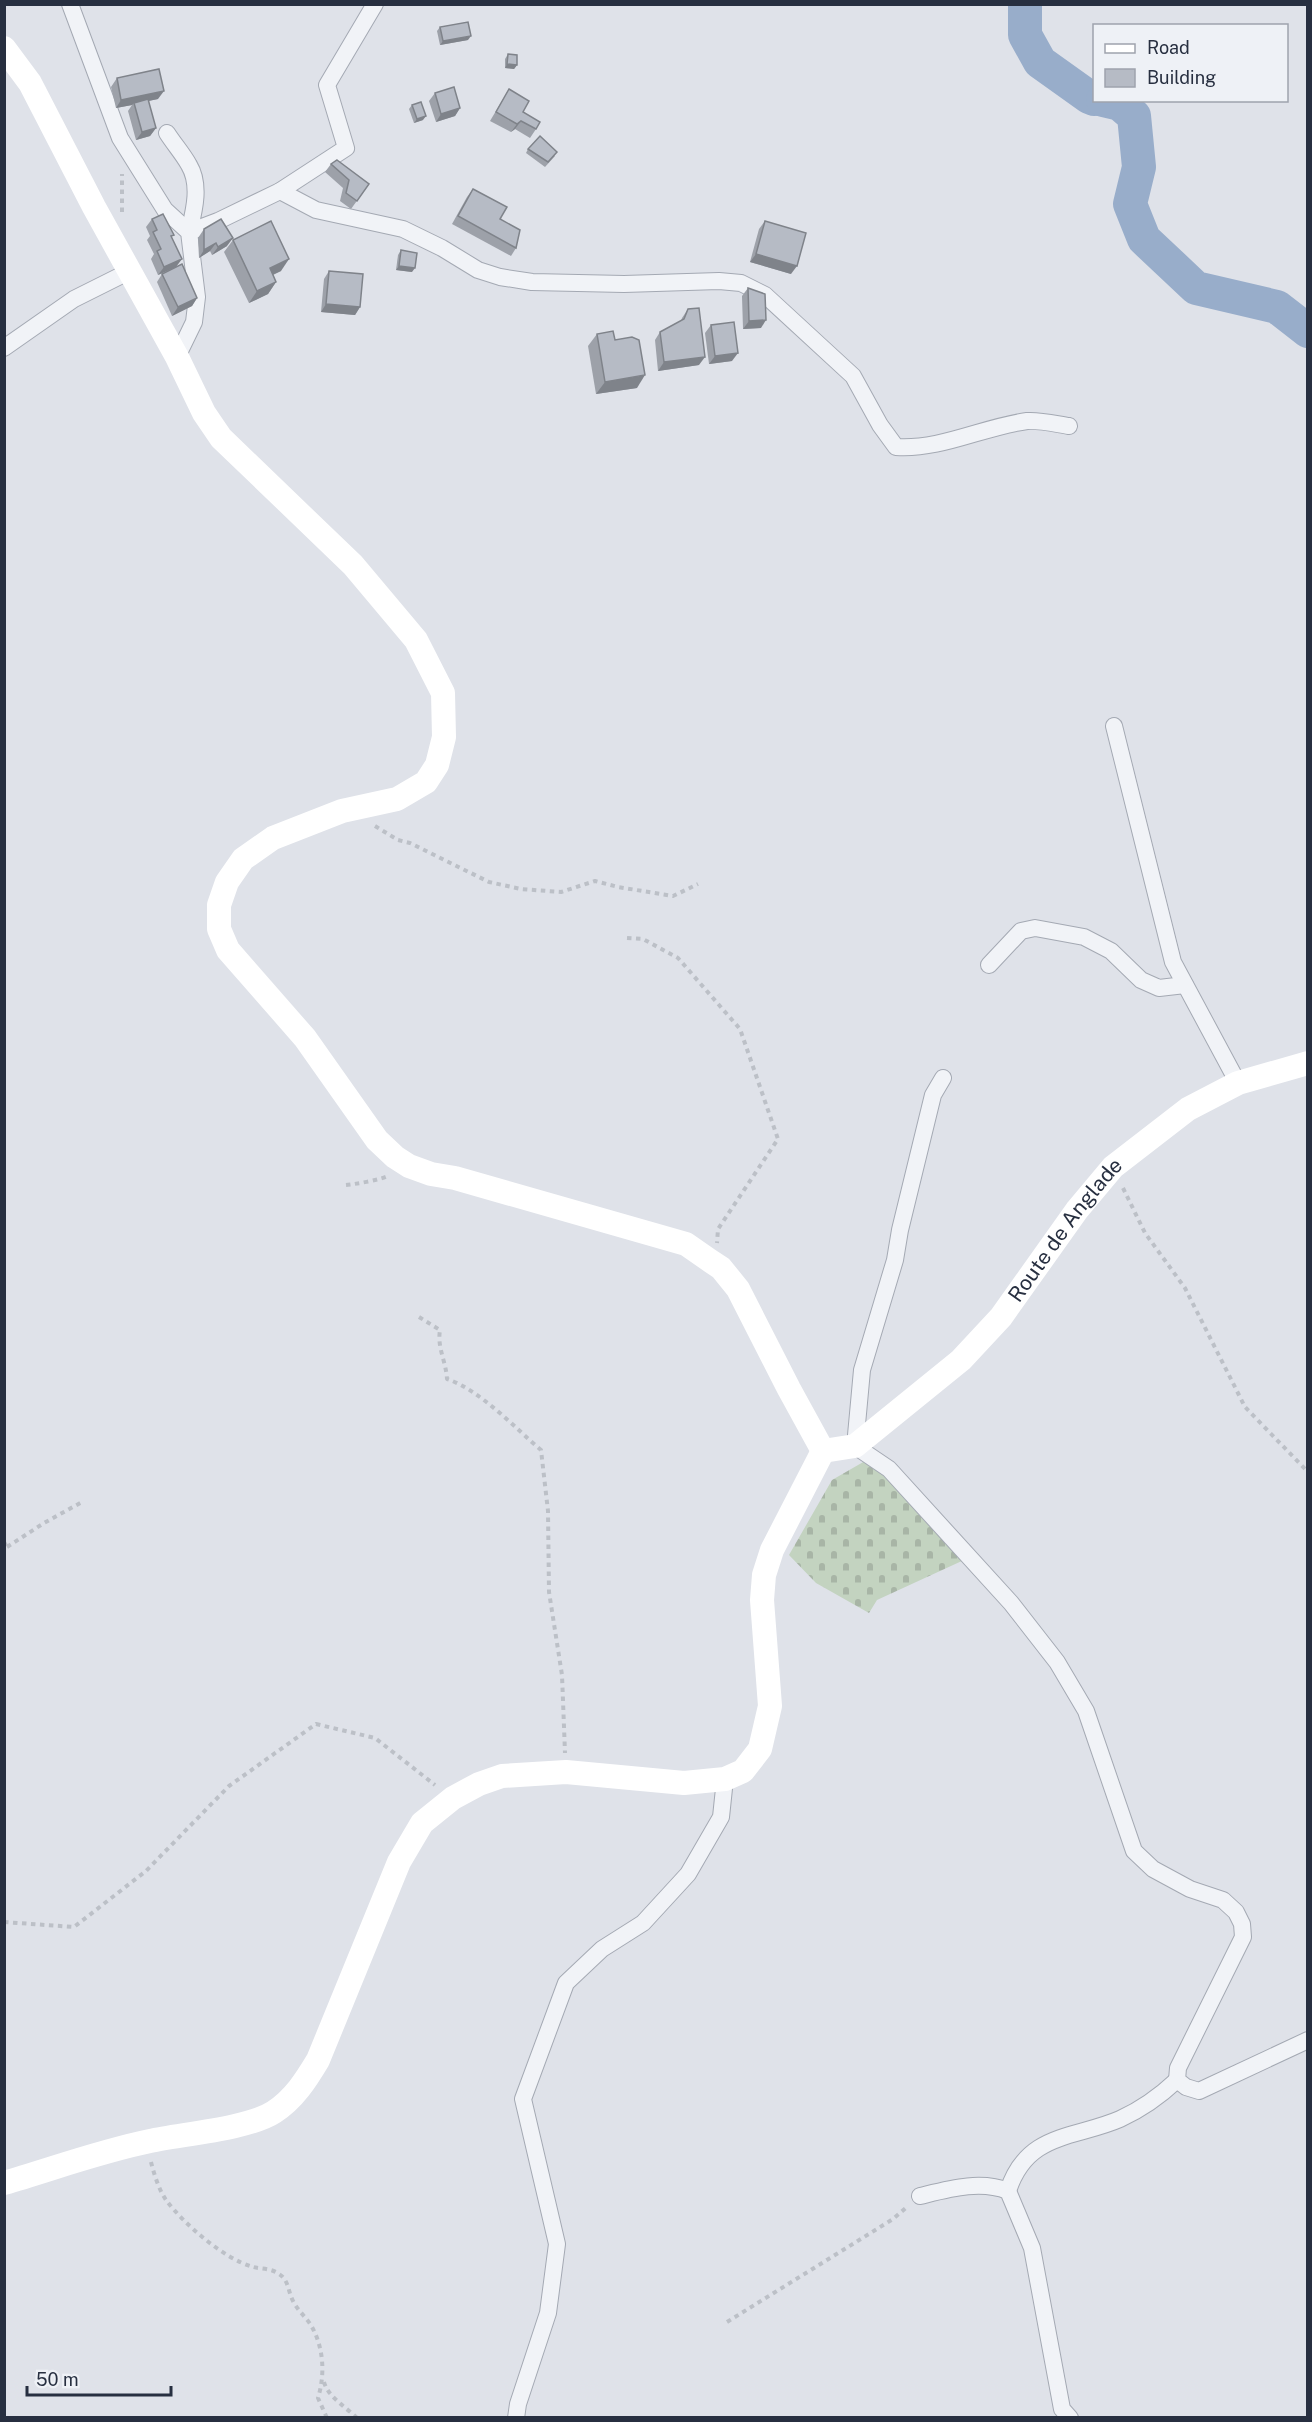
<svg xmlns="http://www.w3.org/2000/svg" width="1312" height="2422" viewBox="0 0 1312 2422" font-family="'Public Sans',sans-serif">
  <defs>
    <pattern id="cemetery-stones" width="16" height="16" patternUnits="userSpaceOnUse" patternTransform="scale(1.5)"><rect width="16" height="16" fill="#c3d3c0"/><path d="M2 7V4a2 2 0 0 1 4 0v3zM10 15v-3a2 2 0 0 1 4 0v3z" fill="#a8b5a6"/></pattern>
  </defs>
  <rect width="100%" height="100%" fill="#dfe2e9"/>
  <!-- cemetery -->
  <polygon fill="url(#cemetery-stones)" points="865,1461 877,1461 964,1560 877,1600 869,1613 816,1583 789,1555 832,1480"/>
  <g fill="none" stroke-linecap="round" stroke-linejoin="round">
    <!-- river -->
    <g stroke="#98adca" stroke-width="34">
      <polyline points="1025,4 1025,35 1040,62 1089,97 1094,99"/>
      <polyline points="1103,100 1120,104 1134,116 1139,167 1130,204 1144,239 1196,288 1277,307 1308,331"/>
    </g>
    <defs>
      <g id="street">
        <polyline points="70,4 120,138 165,210 189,232 197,297 194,322 177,357"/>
        <path d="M167,133C174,144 183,154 189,165C201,185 194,211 189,232L218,221L280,191L346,148L327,85L375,4"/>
        <path d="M280,191L316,210L403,229L442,248L478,270L500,277L532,282L624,284L719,281L741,283L765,295L853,376L880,425L896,447C941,450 983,427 1027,421C1040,420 1056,424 1069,426"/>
        <polyline points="4,348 74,299 130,271"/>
        <polyline points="1114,726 1173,962 1238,1083"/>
        <polyline points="989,965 1021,931 1035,928 1084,937 1111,951 1141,980 1159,988 1185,985"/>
        <polyline points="943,1078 933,1095 900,1230 895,1260 862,1370 855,1446 889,1469 1011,1603 1057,1662 1086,1711 1134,1851 1153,1869 1190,1889 1223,1900 1236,1912 1242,1924 1243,1937 1178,2068 1177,2080 1186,2087 1199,2091 1308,2040"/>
        <path d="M1008,2191C1027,2132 1074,2139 1120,2119C1142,2109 1160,2096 1177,2080"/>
        <path d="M920,2196C949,2189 980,2180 1008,2191L1032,2248L1062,2409L1070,2418"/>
        <polyline points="516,2418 518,2404 548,2313 557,2244 523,2099 566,1983 602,1949 643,1923 688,1874 721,1817 725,1779"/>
      </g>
    </defs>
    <!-- street casing -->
    <use href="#street" stroke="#a4a9b3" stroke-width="18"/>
    <!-- path -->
    <g stroke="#bcc0c7" stroke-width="4" stroke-dasharray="4.5 4.5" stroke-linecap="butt">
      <polyline points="122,212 122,174"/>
      <polyline points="375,826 398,840 410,843 489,882 521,889 561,892 595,881 618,887 673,896 698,884"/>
      <polyline points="627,938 643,939 678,958 740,1029 778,1139 718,1229 717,1243"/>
      <path d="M346,1185C356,1184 380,1180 388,1176"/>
      <polyline points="1123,1188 1145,1233 1185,1288 1245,1407 1308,1472"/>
      <path d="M419,1317L440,1330C437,1348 446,1361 447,1379C480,1390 514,1427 541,1450L548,1511L549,1592L562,1675L565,1753"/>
      <polyline points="4,1542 7,1547 4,1549"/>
      <polyline points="7,1547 44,1523 82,1502"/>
      <polyline points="4,1922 74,1927 146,1871 229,1786 316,1724 375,1738 435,1785"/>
      <path d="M151,2162C154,2174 159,2190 166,2200C184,2224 224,2259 253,2267C261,2269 271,2268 279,2274C289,2280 288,2292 293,2301C298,2311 307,2318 312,2327C324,2349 325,2375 318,2398L327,2418"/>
      <polyline points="727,2322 893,2219 908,2206"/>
      <path d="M324,2382C328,2397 346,2407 357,2418"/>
    </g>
    <!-- street -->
    <use href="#street" stroke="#f1f3f7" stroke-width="16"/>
    <!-- secondary -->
    <g stroke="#fff" stroke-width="24">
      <path id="s1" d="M4,48L30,83L94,207L177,357L204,413L221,438L353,565L416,640L443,693L444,737L437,765L426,782L397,799L342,811L273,838L243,859L227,882L219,905V929L228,950L305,1038L377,1140L395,1157L409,1166L431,1174L455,1178L686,1244L709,1260L721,1268L738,1289L789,1389L823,1451L855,1446L961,1360L1001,1317L1077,1210L1113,1167L1188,1109L1238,1083L1308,1063"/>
      <path d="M4,2183C52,2169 101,2151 150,2141C182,2134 248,2129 274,2112C294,2099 306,2080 318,2060L399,1862L422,1823L453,1798L479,1784L502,1776L566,1772L684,1783L725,1779L743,1771L760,1749L770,1706L762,1600L764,1575L772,1550L823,1451"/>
    </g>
  </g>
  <!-- wall -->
  <g fill="#9da1a9">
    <polygon points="440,27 468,40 440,45 437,31"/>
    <polygon points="508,54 517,65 514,69 505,68 505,59"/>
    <polygon points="117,78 158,99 148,101 156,128 150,136 136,140 128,111 132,105 116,108 111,87"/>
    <polygon points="509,89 523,112 536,129 530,138 515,129 511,132 490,121"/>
    <polygon points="435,93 460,108 455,116 436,122 429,101"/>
    <polygon points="412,105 423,120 414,123 409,109"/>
    <polygon points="528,149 555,156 545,167 526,153"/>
    <polygon points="331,164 369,184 351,209 340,201 343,188 325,172"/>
    <polygon points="473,189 516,248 511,256 452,224 467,197"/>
    <polygon points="152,219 172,238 176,267 158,275 151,259 154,254 147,240 150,236 146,227"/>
    <polygon points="765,221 791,274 750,262 759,229"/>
    <polygon points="204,229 227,246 212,255 210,251 199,258 198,238"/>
    <polygon points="233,240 281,271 273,275 276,282 268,294 249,303 224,252"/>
    <polygon points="401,250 412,272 396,270 398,255"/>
    <polygon points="329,271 360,307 355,315 321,312 324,279"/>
    <polygon points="162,274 197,298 192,306 172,316 157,282"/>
    <polygon points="748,288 761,328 743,329 742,296"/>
    <polygon points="688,309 699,365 658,371 655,340 660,332 681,321 682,318"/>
    <polygon points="711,325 732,361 709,364 705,333"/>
    <polygon points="597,334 615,340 637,388 596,394 588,346"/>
  </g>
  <!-- shaded-wall -->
  <g fill="#7f838a">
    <polygon points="471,36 468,40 440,45 443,41"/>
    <polygon points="507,64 517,65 514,69 505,68"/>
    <polygon points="164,91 158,99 134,104 134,103 132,105 116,108 121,100"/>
    <polygon points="460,108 455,116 436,122 441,114"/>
    <polygon points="426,116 423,120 414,123 417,119"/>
    <polygon points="521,121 515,129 511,132 517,124"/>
    <polygon points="156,128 150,136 136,140 142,132"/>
    <polygon points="233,238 227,246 212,255 218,247"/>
    <polygon points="216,243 210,251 199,258 204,250"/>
    <polygon points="756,254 797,266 791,274 750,262"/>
    <polygon points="182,259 176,267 158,275 164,267"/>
    <polygon points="289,259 281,271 261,280 270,268"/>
    <polygon points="399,266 415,268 412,272 396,270"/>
    <polygon points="276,282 268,294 249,303 257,291"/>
    <polygon points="197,298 192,306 172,316 178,307"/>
    <polygon points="326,304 360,307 355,315 321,312"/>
    <polygon points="766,320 761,328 743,329 749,321"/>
    <polygon points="738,353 732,361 709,364 715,356"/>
    <polygon points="705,357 699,365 658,371 664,362"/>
    <polygon points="645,375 637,388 596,394 605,382"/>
  </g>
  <!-- building -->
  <g fill="#b6bbc5" stroke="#7f838a" stroke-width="1.5">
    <polygon points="468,22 471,36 443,41 440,27"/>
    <polygon points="508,54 517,55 517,65 507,64"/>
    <polygon points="159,69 164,91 121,100 117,78"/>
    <polygon points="454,87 460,108 441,114 435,93"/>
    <polygon points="509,89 529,101 523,112 540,122 536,129 521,121 517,124 496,112"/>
    <polygon points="148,99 156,128 142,132 134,103"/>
    <polygon points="421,102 426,116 417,119 412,105"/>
    <polygon points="540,136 557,152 548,162 528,149"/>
    <polygon points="337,160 369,184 357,201 346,193 349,180 331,164"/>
    <polygon points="473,189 507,207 500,219 520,230 516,248 458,216"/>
    <polygon points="163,214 174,235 171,236 182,259 164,267 157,251 161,249 153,232 157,230 152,219"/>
    <polygon points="221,219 233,238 218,247 216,243 204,250 204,229"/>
    <polygon points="271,221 289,259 270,268 276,282 257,291 233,240"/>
    <polygon points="765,221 806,233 797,266 756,254"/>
    <polygon points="401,250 417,253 415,268 399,266"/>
    <polygon points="182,264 197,298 178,307 162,274"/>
    <polygon points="329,271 363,274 360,307 326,304"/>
    <polygon points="748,288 765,294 766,320 749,321"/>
    <polygon points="699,308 705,357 664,362 660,332 684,319 688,309"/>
    <polygon points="734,322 738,353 715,356 711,325"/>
    <polygon points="613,331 615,340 632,337 639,340 645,375 605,382 597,334"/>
  </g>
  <g text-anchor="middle" stroke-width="4.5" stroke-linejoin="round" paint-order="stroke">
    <!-- street labels -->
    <g font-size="21" fill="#272f40" stroke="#eef1f6">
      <text dy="7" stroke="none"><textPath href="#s1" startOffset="2340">Route de Anglade</textPath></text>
    </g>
  </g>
  <!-- border -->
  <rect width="1312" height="2422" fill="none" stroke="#272f40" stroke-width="12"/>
  <!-- legend -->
  <rect x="1093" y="24" width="195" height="78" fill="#eef1f6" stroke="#9ea3ad" stroke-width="1.5"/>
  <rect x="1105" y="44" width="30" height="9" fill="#ffffff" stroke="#9ea3ad" stroke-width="1.5"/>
  <text x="1147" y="54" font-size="18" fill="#272f40">Road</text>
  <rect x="1105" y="69" width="30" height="18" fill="#b6bbc5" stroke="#9ea3ad" stroke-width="1.5"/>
  <text x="1147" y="84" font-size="18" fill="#272f40">Building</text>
  <!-- scale -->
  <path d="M27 2386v9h144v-9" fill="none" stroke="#272f40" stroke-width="3"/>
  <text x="36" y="2386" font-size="18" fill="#272f40" stroke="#eef1f6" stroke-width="4.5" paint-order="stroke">50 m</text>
</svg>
